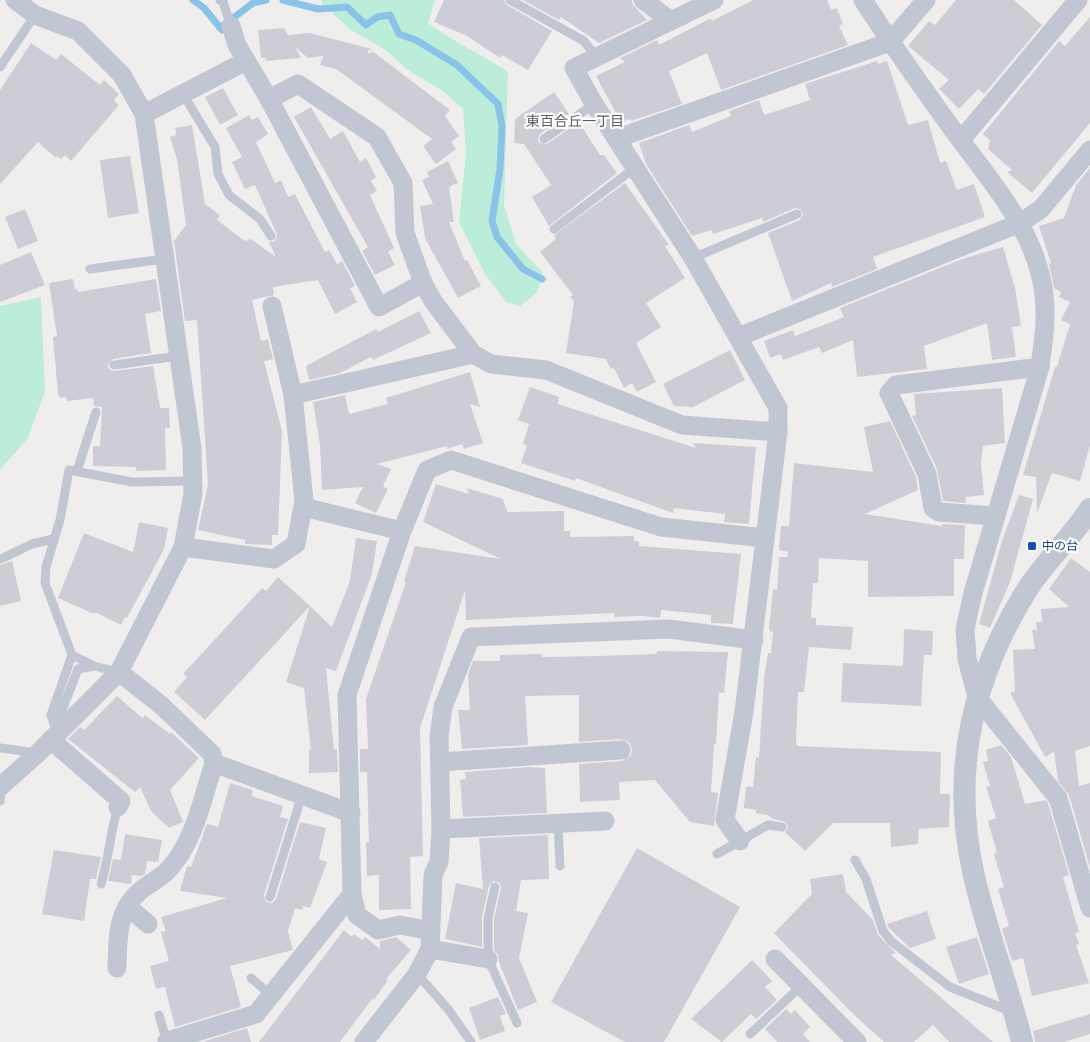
<svg xmlns="http://www.w3.org/2000/svg" width="1090" height="1042" viewBox="0 0 1090 1042" font-family="Overpass,'Noto Sans JP',sans-serif">
  <rect width="100%" height="100%" fill="#f0eeed"/>
  <!-- green -->
  <g fill="#bcedd8">
    <path d="M322,0H435L428,23C453,42 482,54 508,72L504,205L516,244L543,273L537,293L520,306L506,302L485,274L459,222L466,153L463,109L444,92L408,70L387,51L351,30L321,3Z"/>
    <polygon points="41,297 45,391 28,438 0,470 0,306"/>
  </g>
  <g fill="none" stroke-linecap="round" stroke-linejoin="round">
    <!-- stream -->
    <g stroke="#8ac3ea" stroke-width="7">
      <polyline points="193,0 204,8 222,30"/>
      <polyline points="283,0 318,9 347,7 366,25 377,17 390,15 399,34 416,40 457,65 498,104 502,126 500,169 492,221 497,237 523,269 542,279"/>
      <polyline points="220,28 253,3 266,0"/>
    </g>
  </g>
  <!-- building -->
  <g fill="#cdced5">
    <polygon points="444,0 504,0 507,5 552,31 528,70 502,55 500,58 467,36 434,22"/>
    <polygon points="523,0 632,0 633,5 647,20 599,43 561,17 559,20"/>
    <polygon points="753,0 827,0 831,10 837,8 843,24 839,26 848,45 721,90 707,53 669,71 682,104 631,121 630,119 625,121 621,113 617,115 596,76 625,62 620,58 657,40 659,45 711,18 712,21"/>
    <polygon points="956,0 1014,0 1042,25 984,94 978,89 959,109 939,89 949,80 908,46 929,21 935,25"/>
    <polygon points="1090,17 1090,123 1032,193 1007,172 1012,170 988,149 990,140 983,134 1059,41 1065,46"/>
    <polygon points="284,28 288,35 310,33 372,49 367,51 370,54 372,51 450,110 445,116 459,136 451,142 456,149 436,164 423,146 432,139 336,69 320,65 323,56 308,58 295,47 301,58 266,61 266,58 261,58 258,30"/>
    <polygon points="31,43 56,60 61,54 100,85 104,80 119,94 114,100 119,105 71,161 65,155 61,159 57,156 56,158 38,142 0,184 0,90"/>
    <polygon points="877,61 878,64 887,61 908,125 928,120 940,163 946,161 957,190 974,184 985,217 873,257 877,269 832,287 831,283 792,301 768,233 800,220 803,214 800,209 795,208 763,222 762,218 713,234 712,230 692,236 646,164 639,143 689,125 692,132 731,116 729,111 759,100 764,115 810,100 805,84"/>
    <polygon points="223,88 238,115 220,125 205,97"/>
    <polygon points="554,92 569,114 540,134 538,139 539,143 547,144 576,124 579,129 582,127 600,155 604,155 617,173 549,226 532,197 551,185 524,144 514,143 515,119"/>
    <polygon points="311,107 330,139 343,131 360,162 366,158 376,177 371,181 377,191 370,195 394,248 388,252 395,265 375,275 362,251 368,247 294,117"/>
    <polygon points="249,115 252,120 258,117 268,134 256,142 275,183 281,180 288,197 295,194 325,252 329,250 337,264 342,261 355,286 350,288 357,302 335,314 318,280 273,287 274,295 252,300 261,341 268,339 273,359 264,361 282,431 278,535 272,535 272,545 245,544 245,540 198,530 208,484 197,320 185,321 174,241 186,225 177,159 170,137 176,135 175,128 192,125 205,204 220,215 217,220 245,241 251,239 276,257 269,242 275,241 277,235 255,185 245,189 232,162 242,157 226,128"/>
    <polygon points="130,156 139,213 108,218 100,160"/>
    <polygon points="448,161 458,183 449,187 454,222 449,222 465,261 467,260 481,286 458,298 425,238 420,206 433,204 422,180 429,177 427,172"/>
    <polygon points="1090,168 1090,445 1080,481 1052,473 1037,513 1036,477 1023,475 1055,367 1057,367 1070,324 1061,320 1070,302 1059,297 1061,292 1054,288 1049,264 1051,263 1039,226 1064,218 1076,185"/>
    <polygon points="625,183 669,245 665,246 685,278 646,303 661,327 636,343 656,382 637,392 632,383 624,388 614,368 611,369 606,359 566,353 574,301 570,297 573,295 540,252 556,239 554,235"/>
    <polygon points="25,209 38,241 18,249 5,217"/>
    <polygon points="1003,247 1015,288 1021,326 1012,327 1016,357 992,360 987,323 924,346 927,369 857,377 853,340 822,353 819,347 783,360 781,354 770,358 764,341 793,330 795,336 844,317 840,308 962,259"/>
    <polygon points="31,252 45,285 0,302 0,265"/>
    <polygon points="73,279 75,290 78,289 78,292 156,279 161,311 145,314 151,353 113,359 108,365 109,369 114,371 153,366 160,408 169,408 170,428 165,428 166,470 136,471 136,467 93,466 93,446 100,446 102,407 94,406 93,398 67,401 66,397 60,398 58,394 53,337 57,336 49,283"/>
    <polygon points="419,311 431,333 373,360 371,357 340,373 309,380 306,366 376,329 378,332"/>
    <polygon points="730,350 745,380 693,407 674,406 663,384"/>
    <polygon points="470,372 480,407 470,404 483,443 464,449 462,444 447,449 447,446 377,464 391,469 383,486 388,489 376,513 355,503 363,487 322,490 320,445 313,402 345,395 349,414 388,404 386,398"/>
    <polygon points="530,387 559,397 558,404 696,448 693,443 756,447 749,524 724,522 725,514 674,508 673,513 576,478 575,481 521,463 527,445 523,444 529,424 518,420"/>
    <polygon points="1002,388 1005,443 983,446 981,463 984,495 966,497 966,503 943,501 937,469 912,416 916,415 914,394"/>
    <polygon points="890,421 916,477 918,490 865,514 942,526 942,524 965,525 964,559 954,559 954,596 868,597 868,561 819,558 818,583 813,583 811,618 816,618 816,625 853,627 851,650 809,647 804,692 798,692 796,742 797,746 941,752 940,794 950,794 949,827 919,829 918,844 891,847 890,823 833,823 805,851 785,832 788,827 785,822 773,819 768,815 756,813 756,810 744,808 746,786 753,787 756,757 759,758 764,678 768,653 771,653 773,632 770,631 769,628 773,589 777,590 779,557 787,557 788,552 779,550 781,526 789,526 794,463 873,472 864,427"/>
    <polygon points="436,484 469,494 467,488 503,499 507,512 564,511 564,531 570,531 570,537 634,536 634,541 639,542 639,546 741,554 733,624 711,623 711,615 661,610 660,618 642,616 614,617 614,613 466,620 465,590 420,728 423,856 410,857 411,909 379,910 379,875 367,876 366,842 369,842 367,772 360,772 360,749 368,749 366,699 406,582 404,581 415,546 501,559 423,522"/>
    <polygon points="1019,495 1033,499 1010,582 990,628 979,624 1002,541"/>
    <polygon points="139,522 168,528 164,549 127,618 125,617 121,625 95,612 94,614 58,598 84,533 133,552"/>
    <polygon points="356,538 377,541 372,574 336,671 326,668 334,749 337,749 338,772 309,773 309,750 311,750 304,688 286,682 310,606 332,627 350,581"/>
    <polygon points="1071,558 1090,572 1090,746 1075,751 1079,786 1090,783 1090,868 1069,795 1058,781 1054,752 1045,757 1010,693 1015,691 1013,650 1035,649 1032,630 1037,630 1036,622 1042,622 1041,609 1069,607 1049,589"/>
    <polygon points="12,561 21,601 0,606 0,565"/>
    <polygon points="278,577 310,606 205,720 174,692 187,677 183,674 262,588 266,591"/>
    <polygon points="904,629 933,631 932,655 924,655 921,706 841,702 843,663 903,666"/>
    <polygon points="657,651 728,652 724,693 719,692 716,744 714,744 711,792 718,793 714,826 690,822 655,780 619,782 620,800 580,802 579,764 622,761 631,755 632,750 630,743 621,739 579,742 579,695 525,696 528,745 462,749 458,710 470,710 468,674 473,661 500,661 500,655 542,654 542,657 598,656 657,654"/>
    <polygon points="117,696 142,718 145,715 170,734 171,732 199,758 170,790 183,822 169,828 151,811 140,787 135,792 68,739 80,727 84,730"/>
    <polygon points="1001,745 1011,757 1025,804 1046,800 1048,803 1069,875 1063,877 1079,932 1075,933 1079,944 1076,945 1089,983 1032,996 1023,958 1012,961 1002,929 1009,926 998,889 1004,887 994,854 997,853 988,821 996,818 986,787 990,786 983,762 988,761 986,750"/>
    <polygon points="529,767 545,768 547,813 463,817 460,780 466,779 465,772"/>
    <polygon points="230,783 253,790 252,796 283,806 280,817 288,819 264,895 266,902 272,903 276,899 300,822 326,828 319,859 327,862 310,908 303,906 302,910 295,908 288,931 293,950 230,966 241,1007 175,1027 165,987 156,989 150,966 169,961 161,932 166,931 161,917 227,898 180,891 187,866 191,867 207,824 218,827"/>
    <polygon points="125,834 162,840 158,862 147,861 145,874 141,876 132,875 131,884 108,881 113,859 121,860"/>
    <polygon points="548,835 549,879 521,880 516,911 528,913 519,958 537,1002 518,1010 499,962 498,955 494,950 494,919 501,888 500,883 494,881 489,886 482,917 482,947 445,939 456,883 483,889 479,838"/>
    <polygon points="637,848 740,907 664,1042 625,1042 551,1002"/>
    <polygon points="54,850 101,857 96,879 90,879 84,921 42,914"/>
    <polygon points="843,874 846,892 873,920 878,935 896,953 891,955 993,1042 949,1042 933,1025 914,1042 884,1042 852,1013 774,933 812,894 810,879"/>
    <polygon points="927,911 936,939 910,948 889,928 887,924"/>
    <polygon points="344,930 352,937 354,934 362,940 365,937 380,949 380,941 396,937 411,950 386,979 388,980 374,1000 372,999 340,1042 259,1042"/>
    <polygon points="977,937 989,974 959,984 946,947"/>
    <polygon points="752,960 772,981 765,987 777,1000 756,1019 751,1014 722,1042 691,1019"/>
    <polygon points="498,997 506,1014 500,1016 505,1031 480,1040 469,1008"/>
    <polygon points="786,1009 791,1014 795,1010 810,1027 803,1034 810,1042 777,1042 765,1029"/>
    <polygon points="1090,1014 1090,1034 1064,1042 1035,1042 1033,1031"/>
    <polygon points="247,1028 251,1042 202,1042"/>
  </g>
  <g fill="none" stroke-linecap="round" stroke-linejoin="round">
    <!-- service -->
    <g stroke="#c1c7d2" stroke-width="9">
      <polyline points="220,0 223,2 231,26"/>
      <polyline points="510,0 584,41 597,58"/>
      <polyline points="0,67 35,15"/>
      <polyline points="183,94 215,147 218,174 229,195 260,219 271,236"/>
      <polyline points="544,139 594,104"/>
      <polyline points="554,229 636,167"/>
      <polyline points="693,258 797,214"/>
      <polyline points="90,269 164,259"/>
      <polyline points="114,365 178,356"/>
      <polyline points="77,471 96,412"/>
      <polyline points="1,559 32,544 53,539"/>
      <polyline points="72,655 94,666"/>
      <polyline points="55,727 51,715 72,655 45,583 46,567 60,520 69,470 132,482 193,481"/>
      <polyline points="55,728 78,669 94,666 118,672"/>
      <polyline points="0,748 37,753"/>
      <polyline points="0,801 2,785"/>
      <polyline points="558,823 560,866"/>
      <polyline points="717,854 768,825 782,827"/>
      <polyline points="855,860 866,879 883,931 892,942 950,987 1010,1011"/>
      <path d="M101,884C109,858 110,833 118,807"/>
      <polyline points="495,887 488,918 488,959 517,1023"/>
      <polyline points="270,897 302,795"/>
      <polyline points="417,974 448,1009 471,1042"/>
      <polyline points="251,978 271,995"/>
      <polyline points="159,1015 167,1042"/>
      <polyline points="750,1034 801,986"/>
    </g>
    <!-- minor -->
    <g stroke="#c1c7d2" stroke-width="19">
      <polyline points="643,0 671,21"/>
      <polyline points="714,0 574,68 594,104 693,258 778,408 778,432 744,712 725,820 740,841"/>
      <path d="M863,0C893,46 924,90 956,134C992,183 1037,232 1044,295C1047,320 1043,343 1040,367L973,593L965,629L967,659L977,697L1058,798L1090,908"/>
      <polyline points="231,26 237,45 269,99 379,307 423,283"/>
      <polyline points="269,99 298,84 377,137 403,183 405,233 423,283 433,301 473,354"/>
      <polyline points="144,114 246,61"/>
      <polyline points="618,138 890,42 926,0"/>
      <polyline points="961,140 1078,0"/>
      <polyline points="738,337 1020,223 1041,209 1090,150"/>
      <polyline points="293,395 473,354 491,364 546,370 682,425 778,432"/>
      <polyline points="303,507 402,531"/>
      <polyline points="996,516 939,512 933,508 927,474 889,393 896,385 1040,367"/>
      <polyline points="183,547 274,559 296,544 304,500 293,395 272,306"/>
      <polyline points="119,672 161,705 212,754 214,763 351,813"/>
      <polyline points="51,740 121,801 118,807"/>
      <polyline points="440,762 621,750"/>
      <polyline points="0,787 38,753 119,672 183,547 193,494 192,448 144,114 122,75 78,31 35,15 15,0"/>
      <polyline points="441,829 605,821"/>
      <polyline points="128,907 148,924"/>
      <polyline points="431,931 400,925 378,930 357,915 352,894 347,695 402,531 427,470 451,460 661,527 765,538"/>
      <polyline points="430,949 488,959"/>
      <polyline points="775,959 857,1042"/>
      <path d="M117,968C118,940 116,911 140,891C156,878 164,878 177,859C196,832 204,794 214,763"/>
      <polyline points="167,1041 256,1014 352,894"/>
      <polyline points="364,1042 417,974 430,949 433,875 439,862 441,829 439,736 443,707 471,637 669,629 754,640"/>
    </g>
    <!-- tertiary -->
    <path stroke="#c1c7d2" stroke-width="22" d="M1022,1042C1008,984 985,929 973,871C951,771 972,679 1025,593C1043,563 1071,539 1090,509"/>
  </g>
  <!-- markers -->
  <rect fill="#1a4fb4" stroke="#fff" stroke-width="2" x="1027" y="541" width="10" height="10" rx="2.5"/>
  <g text-anchor="middle" stroke-width="4.5" stroke-linejoin="round" paint-order="stroke">
    <!-- transit labels -->
    <g font-size="12" fill="#164399" stroke="#fff" text-anchor="start">
      <text x="1042" y="550">中の台</text>
    </g>
    <!-- neighbourhood labels -->
    <g font-size="14" fill="#5a5c62" stroke="#fff">
      <text x="575" y="126">東百合丘一丁目</text>
    </g>
  </g>
</svg>
